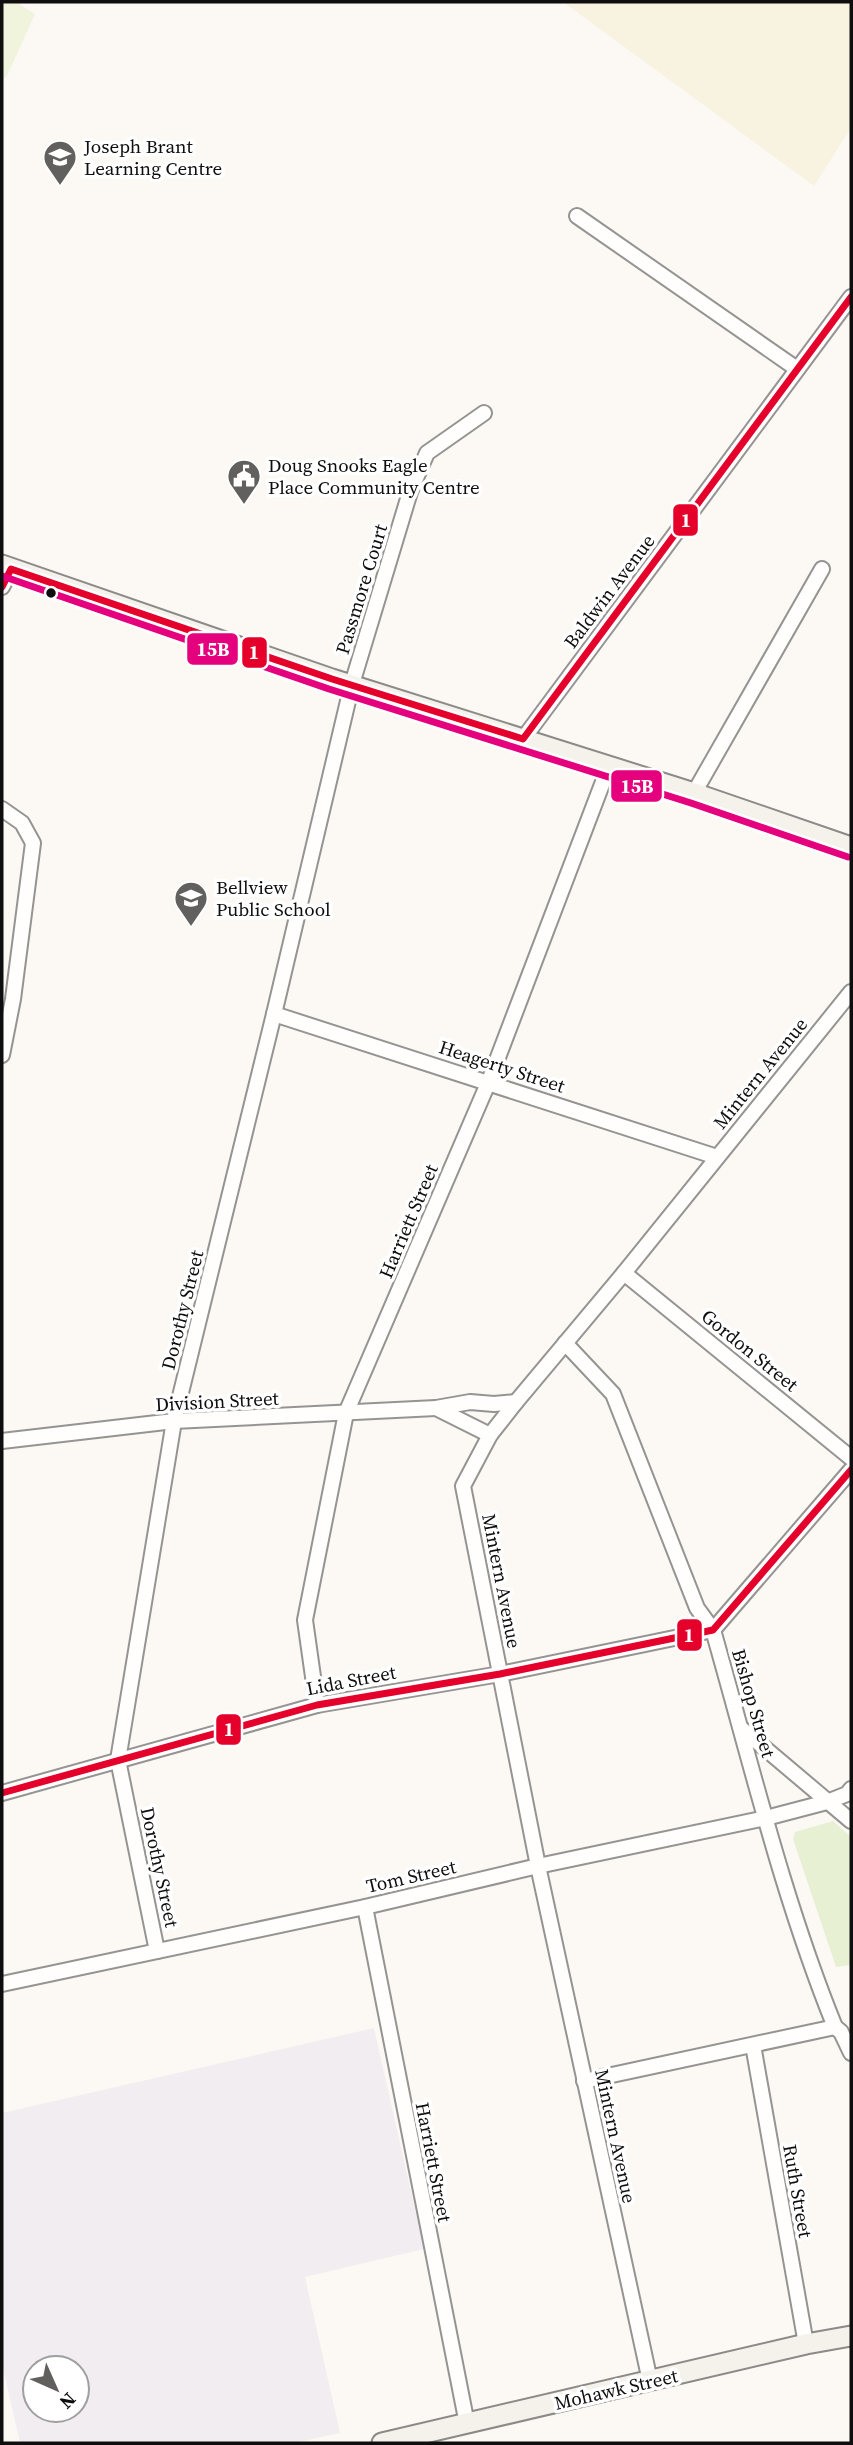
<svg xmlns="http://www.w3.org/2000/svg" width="853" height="2445" viewBox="0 0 853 2445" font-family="'Source Serif 4',serif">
  <rect width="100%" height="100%" fill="#fcf9f4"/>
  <!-- industrial -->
  <path fill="#f2edf0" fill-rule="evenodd" d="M374,2028L424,2249L305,2277L340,2433L294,2443H20L2,2363V2113ZM35,2368H77V2410H35Z"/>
  <!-- farmland -->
  <polygon fill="#f8f2e0" points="563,2 851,2 851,128 814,186"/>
  <!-- green -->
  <polygon fill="#e8f0d4" points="833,1821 851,1837 851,1965 836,1967 793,1839 795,1832"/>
  <!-- pitch -->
  <polygon fill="#f1f4dd" points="2,2 16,2 35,14 7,76 2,79"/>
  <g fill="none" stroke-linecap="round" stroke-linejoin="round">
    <defs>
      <g id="street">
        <polyline points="577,216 797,369"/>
        <polyline points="2,587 11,569"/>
        <polyline points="523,739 851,297"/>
        <polyline points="694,793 822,569"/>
        <polyline points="2,809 22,823 33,843 13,999 2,1055"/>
        <polyline points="274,1014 717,1157"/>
        <polyline points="624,1273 851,1458"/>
        <path d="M565,1343L613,1394L697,1608L713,1630C751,1763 783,1899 835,2027L841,2032L851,2053"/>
        <polyline points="436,1408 490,1435"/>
        <polyline points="2,1441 174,1421 436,1408 470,1402 494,1404 516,1402"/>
        <polyline points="713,1630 851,1470"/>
        <polyline points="317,1705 305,1620 346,1413 489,1081 609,766"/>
        <polyline points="742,1729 851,1821"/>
        <polyline points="2,1793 317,1705 500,1674 713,1630"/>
        <polyline points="365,1907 467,2424"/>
        <polyline points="157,1951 118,1760 174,1421 274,1014 352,684 410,492 427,453 484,413"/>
        <polyline points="2,1984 365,1907 538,1866 766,1818 827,1802 847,1794 851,1789"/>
        <polyline points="753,2045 806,2344"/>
        <polyline points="584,2081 835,2027"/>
        <polyline points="650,2381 538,1866 463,1486 490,1435 516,1402 624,1273 851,992"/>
      </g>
      <g id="secondary">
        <polyline points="2,565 332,679 694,793 851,847"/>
        <polyline points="382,2443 806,2344 851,2336"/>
      </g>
    </defs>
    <!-- street casing -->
    <use href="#street" stroke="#959492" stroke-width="18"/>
    <!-- secondary casing -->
    <use href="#secondary" stroke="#8c8a88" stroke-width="23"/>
    <!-- street -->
    <use href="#street" stroke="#fffefd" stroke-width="14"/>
    <!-- secondary -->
    <use href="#secondary" stroke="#f5f2eb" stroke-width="19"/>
    <defs>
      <g id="bus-1">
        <polyline points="2,587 11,569 332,679 523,739 851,297"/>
        <polyline points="2,1793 317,1705 500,1674 713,1630 851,1470"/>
      </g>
      <polyline id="bus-2" points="2,576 329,689 691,803 848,857"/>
    </defs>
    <!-- bus-1 casing -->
    <use href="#bus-1" stroke="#fff" stroke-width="12"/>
    <!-- bus-2 casing -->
    <use href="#bus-2" stroke="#fff" stroke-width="12"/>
    <!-- bus-1 -->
    <use href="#bus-1" stroke="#e4002b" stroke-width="7"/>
    <!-- bus-2 -->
    <use href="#bus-2" stroke="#e5007d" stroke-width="7"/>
  </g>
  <!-- icons -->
  <defs>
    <symbol id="school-pin" viewBox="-11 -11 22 30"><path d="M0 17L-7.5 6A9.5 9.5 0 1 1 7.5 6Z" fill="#61605e" stroke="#fff"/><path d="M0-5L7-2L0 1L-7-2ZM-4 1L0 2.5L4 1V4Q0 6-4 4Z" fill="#fff"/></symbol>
    <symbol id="civic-pin" viewBox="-11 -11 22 30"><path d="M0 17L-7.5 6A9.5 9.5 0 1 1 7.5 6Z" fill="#61605e" stroke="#fff"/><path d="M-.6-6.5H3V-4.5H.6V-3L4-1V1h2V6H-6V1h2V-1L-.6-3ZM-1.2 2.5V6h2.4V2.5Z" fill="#fff"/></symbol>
  </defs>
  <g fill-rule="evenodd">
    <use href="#school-pin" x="41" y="138" width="38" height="52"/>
    <use href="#civic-pin" x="225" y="457" width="38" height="52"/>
    <use href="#school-pin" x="172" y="879" width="38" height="52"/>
  </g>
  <!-- markers -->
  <circle fill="#0e0e0e" stroke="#fff" stroke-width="2.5" cx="51" cy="593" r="6"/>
  <g text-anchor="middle" stroke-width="7" stroke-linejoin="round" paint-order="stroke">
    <!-- poi labels -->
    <g font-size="19" fill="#0e0e0e" stroke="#fff" text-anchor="start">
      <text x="84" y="153">Joseph Brant<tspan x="84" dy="22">Learning Centre</tspan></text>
      <text x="268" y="472">Doug Snooks Eagle<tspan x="268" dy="22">Place Community Centre</tspan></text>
      <text x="216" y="894">Bellview<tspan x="216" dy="22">Public School</tspan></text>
    </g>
    <!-- street labels -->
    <g font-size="19" fill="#0e0e0e" stroke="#fff">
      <text transform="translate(361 589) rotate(-73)" y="7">Passmore Court</text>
      <text transform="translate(609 591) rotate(-53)" y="7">Baldwin Avenue</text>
      <text transform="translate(502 1066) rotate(18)" y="7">Heagerty Street</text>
      <text transform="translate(760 1073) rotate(-51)" y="7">Mintern Avenue</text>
      <text transform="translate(408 1221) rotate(-67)" y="7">Harriett Street</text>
      <text transform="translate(182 1310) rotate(-76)" y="7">Dorothy Street</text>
      <text transform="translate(750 1350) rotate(39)" y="7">Gordon Street</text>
      <text transform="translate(217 1401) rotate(-3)" y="7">Division Street</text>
      <text transform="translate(502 1581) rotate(79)" y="7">Mintern Avenue</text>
      <text transform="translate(351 1680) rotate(-11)" y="7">Lida Street</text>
      <text transform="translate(754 1703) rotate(74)" y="7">Bishop Street</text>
      <text transform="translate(160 1867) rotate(78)" y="7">Dorothy Street</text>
      <text transform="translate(411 1876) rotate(-13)" y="7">Tom Street</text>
      <text transform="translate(616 2136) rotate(78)" y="7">Mintern Avenue</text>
      <text transform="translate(434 2162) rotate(79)" y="7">Harriett Street</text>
      <text transform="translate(798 2191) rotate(80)" y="7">Ruth Street</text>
      <text transform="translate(616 2389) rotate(-13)" y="7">Mohawk Street</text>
    </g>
  </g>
  <g stroke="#fff" stroke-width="2.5">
    <rect x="672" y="503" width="27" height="34" rx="7" fill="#e4002b"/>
    <rect x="186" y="632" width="53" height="34" rx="7" fill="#e5007d"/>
    <rect x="241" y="636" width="27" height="33" rx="7" fill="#e4002b"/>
    <rect x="610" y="769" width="53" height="34" rx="7" fill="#e5007d"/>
    <rect x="676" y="1618" width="27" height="34" rx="7" fill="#e4002b"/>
    <rect x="215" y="1713" width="27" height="33" rx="7" fill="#e4002b"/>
  </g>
  <g font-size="19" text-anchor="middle" font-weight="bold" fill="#fff">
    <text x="686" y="527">1</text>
    <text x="213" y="656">15B</text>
    <text x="254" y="659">1</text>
    <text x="637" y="793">15B</text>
    <text x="689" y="1642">1</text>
    <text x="229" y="1736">1</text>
  </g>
  <!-- border -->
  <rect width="853" height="2445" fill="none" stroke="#0e0e0e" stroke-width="7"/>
  <!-- north arrow -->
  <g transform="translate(56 2389) rotate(135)"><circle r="33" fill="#ffffff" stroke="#9f9f9f" stroke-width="2"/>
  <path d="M0-5L12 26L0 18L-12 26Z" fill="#61605e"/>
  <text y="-10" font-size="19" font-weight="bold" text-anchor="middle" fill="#0e0e0e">N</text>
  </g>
</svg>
